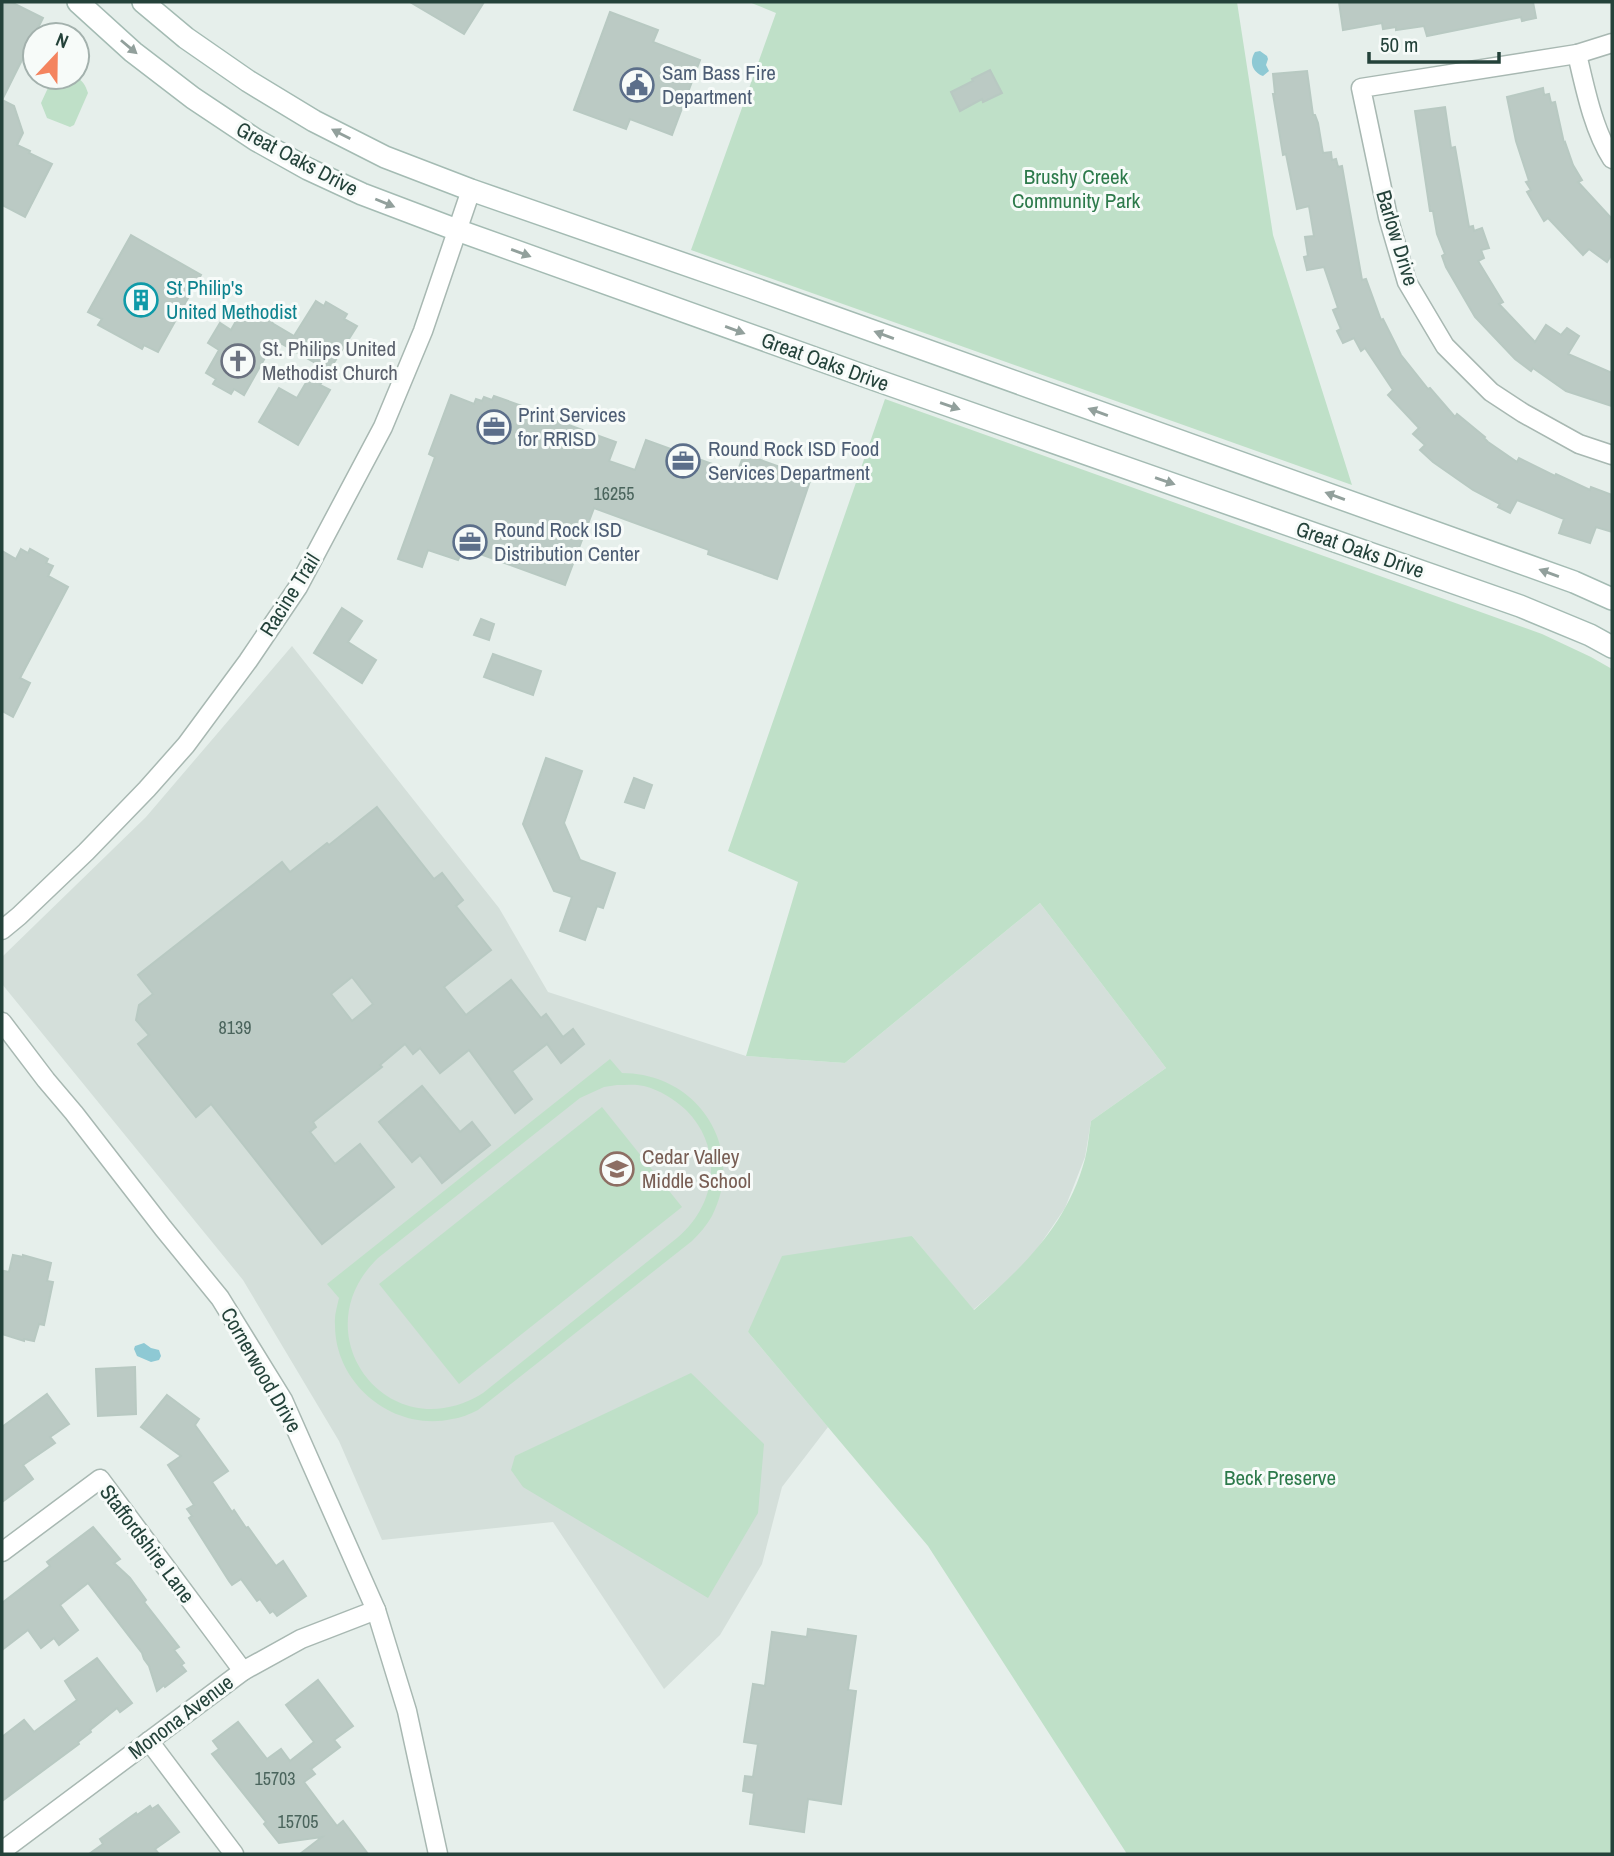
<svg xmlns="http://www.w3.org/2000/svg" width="1614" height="1856" viewBox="0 0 1614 1856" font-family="'Archivo Narrow',sans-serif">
  <rect width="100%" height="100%" fill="#e6efeb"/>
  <!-- built -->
  <polygon fill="#d4dfda" points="292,646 499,908 548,992 746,1056 845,1063 1040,903 1166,1068 1091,1121 1085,1157 1065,1208 1033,1255 1015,1274 973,1310 912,1236 748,1332 828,1427 782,1487 762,1564 720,1635 664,1689 553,1522 382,1540 339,1441 243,1280 2,984 2,957 146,817"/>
  <!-- green -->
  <g fill="#bfe0c8" fill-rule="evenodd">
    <polygon points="749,2 1237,2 1273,235 1352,485 691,250 776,13"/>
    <path d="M53,77C72,77 82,73 88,93L74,125L70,127L47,118L41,103Z"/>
    <path d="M885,399L1542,634L1591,657L1612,669V1854H1127L928,1546L748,1332L782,1256L912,1236L974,1310C1024,1266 1067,1225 1085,1159C1088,1147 1089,1133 1091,1121L1166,1068L1040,903L845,1063L746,1056L798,882L728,851Z"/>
    <path d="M610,1059L622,1073C697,1073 747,1147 712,1216C707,1225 700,1233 692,1241L478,1410C470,1414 461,1418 452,1419C394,1432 335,1385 335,1325C334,1316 337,1307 339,1298L327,1284ZM617,1085C626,1085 635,1084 644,1086C660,1090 674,1099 686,1110C724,1148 717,1205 677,1238L483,1393C389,1452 299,1334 378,1258L580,1098L604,1087Z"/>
    <polygon points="602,1107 682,1207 459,1384 379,1284"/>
    <polygon points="691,1373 764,1444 758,1513 708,1598 523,1487 511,1470 515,1456"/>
  </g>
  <!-- water -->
  <g fill="#8ec9d4">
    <path d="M1260,51L1267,56L1268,59L1266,65L1269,71L1263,76C1252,72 1249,61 1255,52Z"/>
    <polygon points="144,1343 151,1348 159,1350 161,1356 159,1360 151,1362 137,1356 134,1349 135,1346"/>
  </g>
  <!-- building -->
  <g fill="#bbcac4" stroke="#b8c9c2" stroke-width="2" fill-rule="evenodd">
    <polygon points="2,2 11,2 43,18 2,100 14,106 23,133 17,145 30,151 29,153 52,164 25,217 2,205"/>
    <polygon points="410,2 484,2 464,34"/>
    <polygon points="1339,2 1533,2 1536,18 1522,21 1521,17 1427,36 1424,26 1396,30 1396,27 1383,29 1382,23 1343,30"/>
    <polygon points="610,12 658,30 653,42 700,60 672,135 630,119 626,129 574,110"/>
    <polygon points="990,70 1002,93 983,102 982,99 960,111 951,92 973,81 972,79"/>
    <polygon points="1307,71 1313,115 1315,115 1318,123 1323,153 1331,152 1332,160 1336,159 1338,167 1342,166 1362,280 1366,279 1381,320 1383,319 1401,355 1428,389 1430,388 1455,417 1457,414 1485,437 1484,438 1488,442 1517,462 1519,458 1555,476 1556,474 1590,490 1591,487 1612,495 1612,532 1596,527 1590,543 1559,533 1564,519 1517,500 1510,513 1498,507 1500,504 1473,490 1433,462 1420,450 1425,445 1413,434 1419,428 1388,395 1393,390 1365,348 1361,351 1354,338 1343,343 1337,331 1341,329 1333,310 1338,308 1324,267 1307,270 1304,257 1308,256 1305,237 1314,236 1309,206 1297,209 1286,154 1283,155 1273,94 1275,94 1273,74"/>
    <polygon points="1543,88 1544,95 1549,94 1551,103 1555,102 1564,143 1565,142 1573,165 1582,180 1578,182 1612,219 1612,254 1607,262 1589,249 1583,255 1548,218 1544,221 1527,192 1531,190 1526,182 1529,181 1516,141 1507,97"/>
    <polygon points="1445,107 1451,148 1455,147 1469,227 1473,226 1474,231 1482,228 1489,248 1481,250 1484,258 1478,261 1503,302 1499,304 1535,342 1546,325 1561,335 1567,328 1579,336 1568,354 1612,373 1612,406 1566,391 1533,368 1531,371 1515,359 1475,317 1446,267 1442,256 1445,254 1437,234 1433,211 1430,211 1415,111"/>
    <polygon points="131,235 201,275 158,352 144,345 142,349 98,325 102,319 88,312"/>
    <polygon points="316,301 324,306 326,302 347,314 344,319 357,326 320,385 330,390 298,445 259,422 279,388 297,398 317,364 275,340 244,395 234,389 231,394 213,384 216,379 206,373 219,350 208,343 220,323 231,330 244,307 254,313 257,308 275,317 272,323 294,336"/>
    <polygon points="451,395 474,404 476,399 482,401 484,397 492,400 494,396 542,413 541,415 616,442 609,461 635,470 646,440 737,473 744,454 811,478 777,579 708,554 709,550 594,508 565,585 472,551 470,555 462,552 458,560 428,550 422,567 398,559 435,457 429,454"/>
    <polygon points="21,549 28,553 30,549 48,559 46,563 53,566 48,576 68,587 20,678 30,683 13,717 2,711 2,551 16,559"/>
    <polygon points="342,608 362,621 348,642 376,660 362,683 314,653"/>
    <polygon points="481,619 494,624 489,640 474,635"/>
    <polygon points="493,654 541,671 533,695 484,677"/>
    <polygon points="546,758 582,771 564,823 580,860 615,873 603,908 597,906 585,940 560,931 572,897 554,891 523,824"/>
    <polygon points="634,778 652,785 644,808 625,802"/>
    <path d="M377,807L434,879L442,873L463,900L456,906L491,950L444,987L466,1015L511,980L541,1018L546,1014L563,1037L573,1029L584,1044L561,1063L547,1044L512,1071L532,1099L515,1113L469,1050L440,1073L420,1048L413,1054L405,1044L380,1065L382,1067L313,1122L316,1127L310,1132L335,1164L360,1144L394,1187L322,1244L211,1104L196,1117L138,1044L149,1035L136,1020L139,1005L153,994L138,975L282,862L290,872L327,843L329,845ZM352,977L373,1004L352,1021L331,994Z"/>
    <polygon points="422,1086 460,1132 472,1122 490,1145 442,1183 420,1155 412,1162 379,1122"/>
    <polygon points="13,1255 23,1257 23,1255 51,1263 47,1281 53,1282 44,1325 39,1324 34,1341 24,1339 24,1341 2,1334 2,1279 4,1271 9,1272"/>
    <polygon points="135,1367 136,1414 98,1416 96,1369"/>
    <polygon points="47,1394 69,1424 50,1437 55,1443 23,1465 33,1479 2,1502 2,1427"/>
    <polygon points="167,1395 199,1419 195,1425 228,1471 212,1482 232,1512 234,1510 246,1528 248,1527 276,1566 283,1561 306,1596 277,1616 273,1611 270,1613 260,1599 257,1601 241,1579 232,1585 229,1581 189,1518 192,1516 187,1509 194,1505 168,1465 181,1456 141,1427"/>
    <polygon points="93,1527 120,1559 114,1563 130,1578 146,1600 144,1602 179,1647 174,1650 184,1663 181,1665 186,1671 165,1687 164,1685 157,1691 149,1666 144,1659 142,1653 88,1583 60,1605 78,1630 59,1645 54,1638 41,1648 28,1630 2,1650 2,1603 50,1566 47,1562"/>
    <polygon points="808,1629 856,1636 848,1690 856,1691 841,1804 808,1799 804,1832 750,1824 754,1793 743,1791 745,1776 753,1777 758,1744 744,1742 753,1684 765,1686 772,1632 807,1637"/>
    <polygon points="97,1658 132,1703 120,1712 117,1708 90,1730 91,1732 78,1742 79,1744 2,1801 2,1737 24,1720 34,1732 77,1700 65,1681"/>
    <polygon points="318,1680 353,1726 334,1740 340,1747 311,1769 315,1774 304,1782 337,1826 343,1821 368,1854 300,1854 322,1837 279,1843 264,1824 266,1822 212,1754 219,1749 213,1741 238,1722 267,1759 281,1749 290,1761 314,1742 286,1705"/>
    <polygon points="158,1805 179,1832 155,1849 159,1854 89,1854 103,1844 100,1839 136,1813 137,1815 150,1806 152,1809"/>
  </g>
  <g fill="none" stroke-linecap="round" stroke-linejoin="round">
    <defs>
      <g id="street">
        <polyline points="1612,43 1577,54 1361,88 1388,217 1407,282 1445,346 1491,392 1523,413 1579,444 1612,455"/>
        <path d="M1577,54C1585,88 1593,129 1612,159"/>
        <polyline points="2,930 19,916 86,852 147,789 186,745 248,661 298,587 383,427 423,331 471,190"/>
        <polyline points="2,1022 46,1080 74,1113 163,1228 220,1298 283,1400 376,1610 407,1711 438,1854"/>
        <polyline points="2,1552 100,1479 243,1671"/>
        <polyline points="149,1741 234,1854"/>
        <polyline points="2,1851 243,1671 301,1639 376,1610"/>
      </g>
      <g id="secondary">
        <polyline points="78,2 133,52 193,98 256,140 308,169 362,194 457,230 873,379 1520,606 1590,635 1612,647"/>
        <polyline points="143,2 186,38 248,81 314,121 385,157 471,190 750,287 1574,582 1612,599"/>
      </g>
    </defs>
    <!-- street casing -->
    <use href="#street" stroke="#a8b8b2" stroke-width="21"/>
    <!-- secondary casing -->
    <use href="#secondary" stroke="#a4bbb3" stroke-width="24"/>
    <!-- street -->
    <use href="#street" stroke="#fff" stroke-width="18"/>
    <!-- secondary -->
    <use href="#secondary" stroke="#fff" stroke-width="21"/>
  </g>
  <!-- one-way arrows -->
  <defs><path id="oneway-solid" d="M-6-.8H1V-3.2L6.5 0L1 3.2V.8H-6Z" transform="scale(1.75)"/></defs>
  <g fill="#92a09c">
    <use href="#oneway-solid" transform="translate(129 47) rotate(40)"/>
    <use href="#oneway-solid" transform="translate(341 134) rotate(-153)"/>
    <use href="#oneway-solid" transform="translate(385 203) rotate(22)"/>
    <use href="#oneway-solid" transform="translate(521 253) rotate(20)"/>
    <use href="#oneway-solid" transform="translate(735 330) rotate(20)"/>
    <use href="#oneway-solid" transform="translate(884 335) rotate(-160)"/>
    <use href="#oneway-solid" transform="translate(950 406) rotate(19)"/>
    <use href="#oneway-solid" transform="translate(1098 412) rotate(-160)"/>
    <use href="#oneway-solid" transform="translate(1165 481) rotate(19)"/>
    <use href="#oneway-solid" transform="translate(1335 496) rotate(-160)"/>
    <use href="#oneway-solid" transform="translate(1549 573) rotate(-160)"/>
  </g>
  <!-- icons -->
  <defs>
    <symbol id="civic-ring" viewBox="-11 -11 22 22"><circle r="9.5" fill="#f7fbf9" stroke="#5c6f8a" stroke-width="1.5"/><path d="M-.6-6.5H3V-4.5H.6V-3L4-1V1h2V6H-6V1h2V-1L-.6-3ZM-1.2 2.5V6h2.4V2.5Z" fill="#5c6f8a"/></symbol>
    <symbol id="building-ring" viewBox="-11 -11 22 22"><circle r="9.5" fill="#f7fbf9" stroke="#0f9aa8" stroke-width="1.5"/><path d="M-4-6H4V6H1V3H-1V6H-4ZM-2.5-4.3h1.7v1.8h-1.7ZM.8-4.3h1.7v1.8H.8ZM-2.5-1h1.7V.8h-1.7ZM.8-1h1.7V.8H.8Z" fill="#0f9aa8"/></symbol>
    <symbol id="church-ring" viewBox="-11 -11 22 22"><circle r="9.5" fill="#f7fbf9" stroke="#6b7280" stroke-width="1.5"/><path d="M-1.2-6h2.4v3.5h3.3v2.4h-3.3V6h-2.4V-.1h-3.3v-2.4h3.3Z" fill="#6b7280"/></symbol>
    <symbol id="office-ring" viewBox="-11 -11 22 22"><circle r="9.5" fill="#f7fbf9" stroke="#5c6f8a" stroke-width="1.5"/><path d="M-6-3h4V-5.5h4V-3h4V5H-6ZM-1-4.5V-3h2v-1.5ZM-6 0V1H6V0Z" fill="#5c6f8a"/></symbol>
    <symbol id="school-ring" viewBox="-11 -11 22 22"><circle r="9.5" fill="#f7fbf9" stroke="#8d6e63" stroke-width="1.5"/><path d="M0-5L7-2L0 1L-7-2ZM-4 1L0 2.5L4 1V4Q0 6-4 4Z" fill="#8d6e63"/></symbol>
  </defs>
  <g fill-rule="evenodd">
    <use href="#civic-ring" x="618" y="66" width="38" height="38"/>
    <use href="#building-ring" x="122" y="281" width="38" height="38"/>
    <use href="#church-ring" x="219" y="342" width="38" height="38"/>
    <use href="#office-ring" x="475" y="408" width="38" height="38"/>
    <use href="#office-ring" x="664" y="442" width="38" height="38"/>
    <use href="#office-ring" x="451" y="523" width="38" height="38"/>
    <use href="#school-ring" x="598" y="1150" width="38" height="38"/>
  </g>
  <g text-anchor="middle" stroke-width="6" stroke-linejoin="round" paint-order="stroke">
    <!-- number labels -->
    <g font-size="18" fill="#4a645c">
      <text x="614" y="500">16255</text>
      <text x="235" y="1034">8139</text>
      <text x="275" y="1785">15703</text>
      <text x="298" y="1828">15705</text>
    </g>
    <!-- service labels -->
    <g font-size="21" fill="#4e5e75" stroke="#f7fbf9" text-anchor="start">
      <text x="662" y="80">Sam Bass Fire<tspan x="662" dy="24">Department</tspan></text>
      <text x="518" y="422">Print Services<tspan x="518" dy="24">for RRISD</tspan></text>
      <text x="708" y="456">Round Rock ISD Food<tspan x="708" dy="24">Services Department</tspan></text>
      <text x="494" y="537">Round Rock ISD<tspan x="494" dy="24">Distribution Center</tspan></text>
    </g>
    <!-- street labels -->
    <g font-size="21" fill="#24423a" stroke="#f7fbf9">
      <text transform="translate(297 159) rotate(28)" y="7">Great Oaks Drive</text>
      <text transform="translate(1397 238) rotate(73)" y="7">Barlow Drive</text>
      <text transform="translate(825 362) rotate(20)" y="7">Great Oaks Drive</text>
      <text transform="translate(1360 550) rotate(19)" y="7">Great Oaks Drive</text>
      <text transform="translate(290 595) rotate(-58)" y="7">Racine Trail</text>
      <text transform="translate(261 1370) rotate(60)" y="7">Cornerwood Drive</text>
      <text transform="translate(147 1544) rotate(53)" y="7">Staffordshire Lane</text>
      <text transform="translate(181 1717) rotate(-37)" y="7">Monona Avenue</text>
    </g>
    <!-- park labels -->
    <g font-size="21" fill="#2d7a4b" stroke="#f7fbf9">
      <text x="1076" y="184">Brushy Creek<tspan x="1076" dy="24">Community Park</tspan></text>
      <text x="1280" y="1485">Beck Preserve</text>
    </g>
    <!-- culture labels -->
    <g font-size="21" fill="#0d838f" stroke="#f7fbf9" text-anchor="start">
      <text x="166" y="295">St Philip's<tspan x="166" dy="24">United Methodist</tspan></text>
    </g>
    <!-- worship labels -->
    <g font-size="21" fill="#5b616d" stroke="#f7fbf9" text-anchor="start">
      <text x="262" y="356">St. Philips United<tspan x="262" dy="24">Methodist Church</tspan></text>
    </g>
    <!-- education labels -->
    <g font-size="21" fill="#785e54" stroke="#f7fbf9" text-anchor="start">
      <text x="642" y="1164">Cedar Valley<tspan x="642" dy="24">Middle School</tspan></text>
    </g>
  </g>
  <!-- border -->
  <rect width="1614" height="1856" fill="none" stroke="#24423a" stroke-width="7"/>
  <!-- north arrow -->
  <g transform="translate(56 56) rotate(22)"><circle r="33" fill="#f7fbf9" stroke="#a3b1ad" stroke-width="2"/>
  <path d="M0-5L12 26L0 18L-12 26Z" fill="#f4845f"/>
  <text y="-10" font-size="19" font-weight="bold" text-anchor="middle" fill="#24423a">N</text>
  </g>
  <!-- scale -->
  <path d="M1369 52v10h130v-10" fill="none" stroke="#24423a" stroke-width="3.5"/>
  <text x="1380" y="52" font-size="21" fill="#24423a" stroke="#f7fbf9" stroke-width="5" paint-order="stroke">50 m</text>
</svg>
